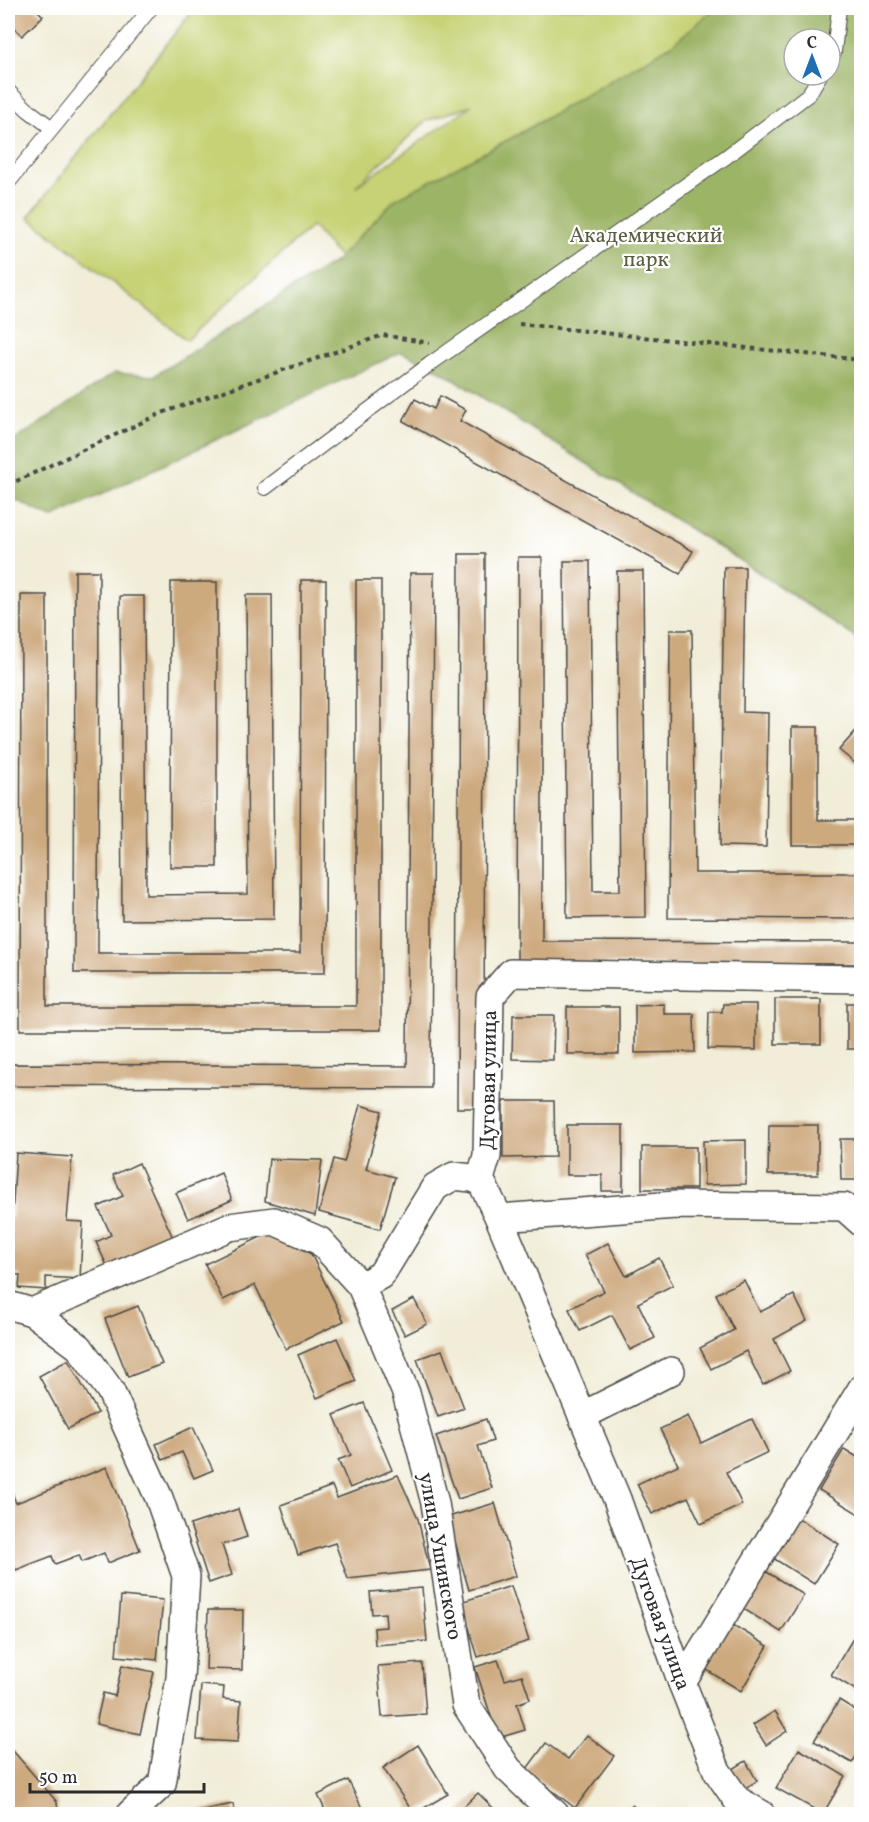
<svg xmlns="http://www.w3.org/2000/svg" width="869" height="1822" viewBox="0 0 869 1822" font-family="Vollkorn,serif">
  <rect width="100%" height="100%" fill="#fff"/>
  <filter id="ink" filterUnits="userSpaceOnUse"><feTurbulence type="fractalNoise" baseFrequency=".0167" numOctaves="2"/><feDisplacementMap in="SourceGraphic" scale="12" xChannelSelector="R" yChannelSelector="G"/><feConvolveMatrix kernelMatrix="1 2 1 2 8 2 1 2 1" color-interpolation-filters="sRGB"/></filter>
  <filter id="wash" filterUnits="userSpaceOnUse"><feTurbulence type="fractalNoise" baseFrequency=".008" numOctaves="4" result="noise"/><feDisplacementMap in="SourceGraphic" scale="24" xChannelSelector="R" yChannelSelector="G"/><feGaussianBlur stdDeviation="1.35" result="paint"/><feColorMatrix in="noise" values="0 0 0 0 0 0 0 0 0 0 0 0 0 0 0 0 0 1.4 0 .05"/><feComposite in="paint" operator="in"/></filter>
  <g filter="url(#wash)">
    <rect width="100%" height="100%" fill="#f1edd8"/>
    <!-- green -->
    <path fill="#c6d274" stroke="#787e50" stroke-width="1.5" fill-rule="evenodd" d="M195,8H861V641L749,566L436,368L312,226L187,340L28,217ZM794,39H830V75H794ZM472,105L355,187L426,121Z"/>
    <!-- forest -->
    <path fill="#9cb466" stroke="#647048" stroke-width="1.5" fill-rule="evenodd" d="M713,8H861V641L749,566L436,368L401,352L52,518L12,498L8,500V445L114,373L154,376L336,261L394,200L517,135L670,46L711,12ZM794,39H830V75H794Z"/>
    <g id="blocks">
      <!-- building -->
      <g fill="#cda97e">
        <polygon points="8,8 35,8 43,16 22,36 8,21"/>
        <polygon points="440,396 466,410 460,421 693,551 680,574 403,421 415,399 434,409"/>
        <polygon points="459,554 485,554 484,1108 457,1108"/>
        <polygon points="518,557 542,557 542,941 862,942 862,964 517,964"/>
        <polygon points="564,561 590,561 593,891 620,891 617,571 643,571 646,917 567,918"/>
        <polygon points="724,567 745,567 743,712 768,713 766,847 720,846"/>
        <polygon points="75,571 99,571 98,953 300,953 301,580 326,580 325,973 74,973"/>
        <polygon points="410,573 434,573 431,1088 8,1086 8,1064 407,1066"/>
        <polygon points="356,580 381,580 381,1030 20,1030 21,595 47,595 47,1006 356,1006"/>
        <polygon points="171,582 217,582 217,867 170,867"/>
        <polygon points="246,595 272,595 274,919 122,920 120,596 144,596 146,895 248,894"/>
        <polygon points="670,630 692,630 695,873 862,873 862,919 668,918"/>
        <polygon points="862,724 862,769 839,750"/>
        <polygon points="792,727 818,727 818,820 862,820 862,845 792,845"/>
        <rect x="775" y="999" width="46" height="45"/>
        <rect x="847" y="1003" width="15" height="46"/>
        <polygon points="664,1004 664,1014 694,1014 695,1052 635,1053 635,1005"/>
        <polygon points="723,1004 756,1004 756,1050 708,1049 709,1012 722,1012"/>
        <rect x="567" y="1007" width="52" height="47"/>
        <polygon points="513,1015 554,1015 553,1060 512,1059"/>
        <polygon points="503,1101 554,1101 555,1157 503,1158"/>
        <polygon points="360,1105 382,1111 366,1169 395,1177 380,1229 319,1212 334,1159 344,1162"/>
        <polygon points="567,1125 623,1125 623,1191 602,1191 602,1175 567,1175"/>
        <polygon points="769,1125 818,1125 818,1175 768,1175"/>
        <polygon points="840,1139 862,1139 862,1180 841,1180"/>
        <polygon points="746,1140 746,1184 704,1185 703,1141"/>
        <rect x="642" y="1147" width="54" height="42"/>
        <polygon points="16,1153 72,1157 67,1221 83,1222 80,1279 46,1277 46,1290 19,1288 20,1275 8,1274 8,1217 12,1218"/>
        <polygon points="269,1159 322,1160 315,1216 265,1201"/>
        <polygon points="139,1163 174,1240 109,1270 96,1242 111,1235 98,1207 123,1196 113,1175"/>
        <polygon points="221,1173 232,1200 188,1219 176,1193"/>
        <polygon points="271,1232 311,1254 344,1321 286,1349 255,1285 223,1300 205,1264"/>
        <polygon points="608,1243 626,1276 659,1258 673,1285 638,1303 655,1338 630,1350 612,1315 580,1331 569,1309 604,1291 585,1255"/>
        <polygon points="744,1280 760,1312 794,1295 807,1321 774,1339 790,1371 763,1385 746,1351 711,1369 700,1348 734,1330 716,1294"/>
        <polygon points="414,1299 427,1324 405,1335 392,1311"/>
        <polygon points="138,1306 162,1364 128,1377 105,1319"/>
        <polygon points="337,1338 356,1381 317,1398 298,1355"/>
        <polygon points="442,1350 464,1408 438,1417 417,1359"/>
        <polygon points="68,1360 98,1413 68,1429 39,1376"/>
        <polygon points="364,1403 392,1470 350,1488 338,1460 351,1455 334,1415"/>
        <polygon points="688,1416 701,1443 752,1419 768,1452 726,1472 742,1505 701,1524 688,1497 652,1514 637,1484 678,1465 660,1429"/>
        <polygon points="486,1419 493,1441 478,1446 492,1488 458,1499 436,1436"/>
        <polygon points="193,1427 213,1470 194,1478 182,1452 163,1460 156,1444"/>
        <polygon points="844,1449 862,1460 862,1516 819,1490"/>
        <polygon points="107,1467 140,1550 108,1563 104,1553 82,1562 79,1555 55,1564 52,1556 16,1570 12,1561 8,1563 8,1495 12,1493 16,1503"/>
        <polygon points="398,1475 418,1519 430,1570 348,1579 335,1543 298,1555 281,1505 332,1486 337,1498"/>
        <polygon points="495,1503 516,1576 469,1590 448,1517"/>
        <polygon points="238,1509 247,1537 222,1545 232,1575 209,1583 190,1525"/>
        <polygon points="798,1518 839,1544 814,1584 773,1558"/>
        <polygon points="762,1569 804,1595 781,1632 739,1606"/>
        <polygon points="511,1586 529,1641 478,1657 461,1602"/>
        <polygon points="422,1588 427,1641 375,1645 374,1628 386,1627 385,1613 372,1614 370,1592"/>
        <polygon points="121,1596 163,1600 157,1660 116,1656"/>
        <polygon points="208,1610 243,1610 242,1670 206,1669"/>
        <polygon points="728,1622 768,1646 741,1691 700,1666"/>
        <polygon points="858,1630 862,1632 862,1694 831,1675"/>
        <polygon points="498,1660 505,1680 522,1675 530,1699 517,1704 525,1730 498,1738 475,1667"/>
        <polygon points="422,1663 426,1714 382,1717 378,1666"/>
        <polygon points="122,1665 154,1672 140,1734 96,1724 103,1693 115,1696"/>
        <polygon points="201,1685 224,1687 223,1699 241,1701 238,1742 197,1740"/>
        <polygon points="839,1700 862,1714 862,1747 852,1763 814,1741"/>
        <polygon points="775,1711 787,1731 766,1745 753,1725"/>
        <polygon points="587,1735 614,1756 575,1808 526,1770 546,1743 568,1759"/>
        <polygon points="8,1745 57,1802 58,1814 8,1814"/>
        <polygon points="418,1745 448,1794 414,1814 383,1768"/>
        <polygon points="799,1749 845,1776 823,1814 776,1788"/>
        <polygon points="746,1761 757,1781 742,1790 731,1770"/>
        <polygon points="348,1780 365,1814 327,1814 318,1795"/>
        <polygon points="478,1793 499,1814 456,1814"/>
        <polygon points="233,1804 235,1814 192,1814 192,1812"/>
        <polygon points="632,1805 642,1814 623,1814"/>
      </g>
    </g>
  </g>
  <g filter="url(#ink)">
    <use href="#blocks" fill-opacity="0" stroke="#494845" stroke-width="1.5"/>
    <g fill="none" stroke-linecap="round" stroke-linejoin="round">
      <defs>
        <g id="service">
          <polyline points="830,59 834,52 839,8"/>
          <polyline points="8,91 28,110 52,128"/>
          <polyline points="8,183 151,8"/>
          <polyline points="265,488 430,364 726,157 809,94 820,75"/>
        </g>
        <g id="minor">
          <polyline points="499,1218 676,1205 844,1207 862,1223"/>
          <polyline points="361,1286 381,1275 435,1187 454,1176 480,1179"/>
          <polyline points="8,1305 32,1312 229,1227 274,1221 320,1241 361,1286 406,1393 435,1503 466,1705 508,1769 555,1814"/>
          <polyline points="32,1312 79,1347 110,1390 159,1498 186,1576 180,1678 162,1784 130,1814"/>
          <polyline points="582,1416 671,1371"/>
          <polyline points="682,1683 862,1388"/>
          <polyline points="761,1814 737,1800 717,1771 682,1683 617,1499 499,1218 480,1179 487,1156 490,997 511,973 862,979"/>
        </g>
      </defs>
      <!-- service casing -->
      <use href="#service" stroke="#494845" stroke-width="16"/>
      <!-- minor casing -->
      <use href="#minor" stroke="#494845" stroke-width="30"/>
      <!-- path -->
      <g stroke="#494845" stroke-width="4" stroke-dasharray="4.5 4.5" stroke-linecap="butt">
        <polyline points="519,324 862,360"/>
        <polyline points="8,485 162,413 383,335 429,343"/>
      </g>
      <!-- service -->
      <use href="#service" stroke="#fff" stroke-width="14"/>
      <!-- minor -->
      <use href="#minor" stroke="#fff" stroke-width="27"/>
    </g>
  </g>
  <g text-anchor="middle" stroke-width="4.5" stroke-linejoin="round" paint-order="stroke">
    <!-- park labels -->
    <g font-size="21" fill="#5a5d41" stroke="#fff">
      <text x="646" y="242">Академический<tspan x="646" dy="24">парк</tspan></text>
    </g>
    <!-- street labels -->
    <g font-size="21" fill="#2b2b2b" stroke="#fff">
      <text transform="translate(488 1080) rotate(-89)" y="7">Дуговая улица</text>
      <text transform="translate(441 1556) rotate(80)" y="7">улица Ушинского</text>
      <text transform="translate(661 1623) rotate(70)" y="7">Дуговая улица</text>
    </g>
  </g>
  <!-- margin -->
  <rect width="869" height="1822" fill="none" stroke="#fff" stroke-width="30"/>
  <!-- north arrow -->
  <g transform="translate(812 57)"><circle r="28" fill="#ffffff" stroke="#aaaaaa" stroke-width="1.5"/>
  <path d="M0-4.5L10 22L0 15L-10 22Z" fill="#1f6fb2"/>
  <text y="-9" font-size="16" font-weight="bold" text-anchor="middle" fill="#2b2b2b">С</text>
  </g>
  <!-- scale -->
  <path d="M30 1783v9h174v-9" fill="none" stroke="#2b2b2b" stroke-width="3"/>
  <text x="39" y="1783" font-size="18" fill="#2b2b2b" stroke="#ffffff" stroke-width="4.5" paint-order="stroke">50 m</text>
</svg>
